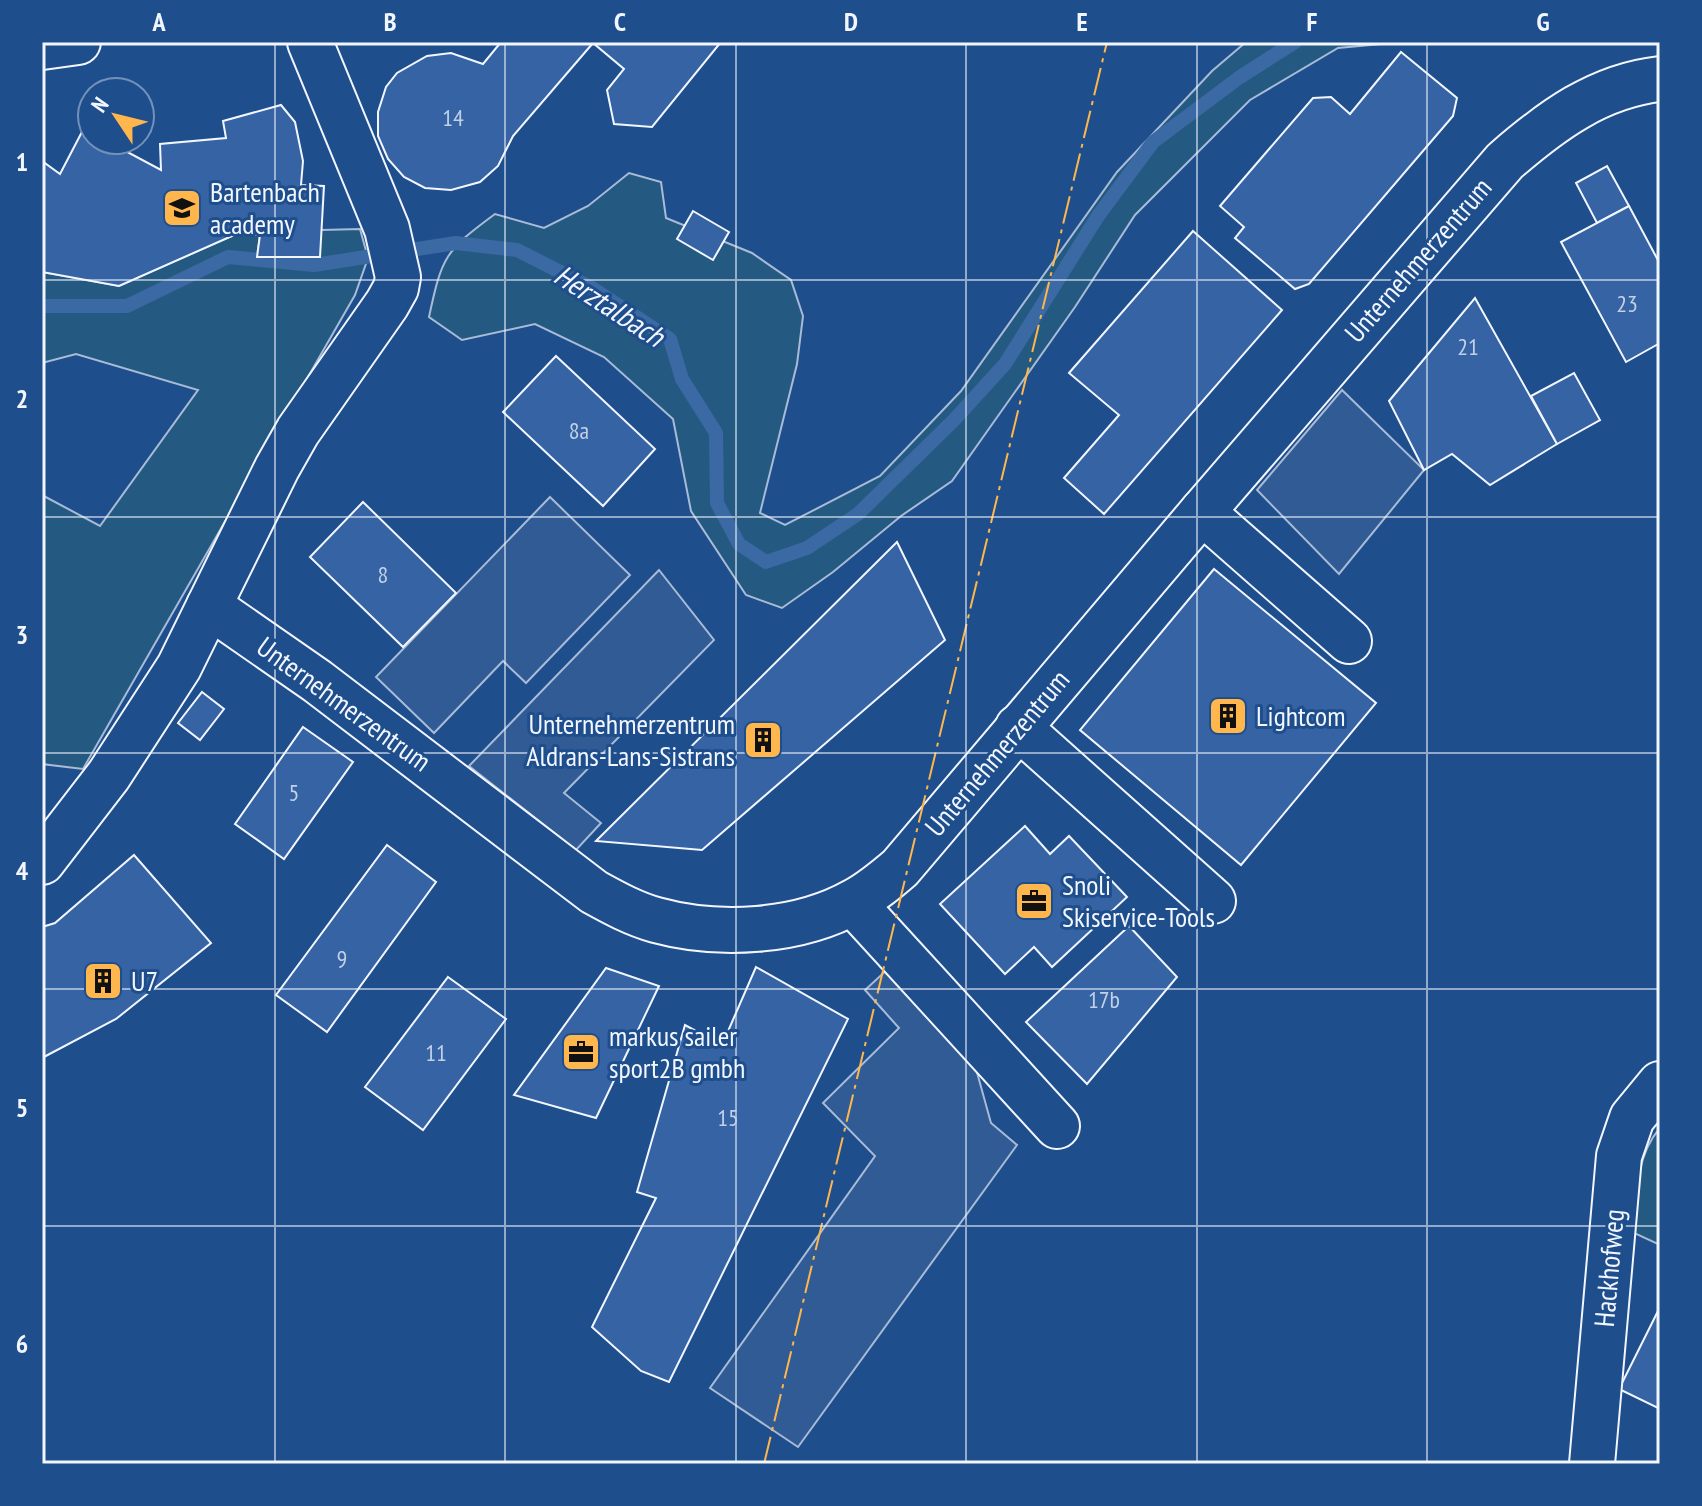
<svg xmlns="http://www.w3.org/2000/svg" width="1702" height="1506" viewBox="0 0 1702 1506" font-family="'PT Sans Narrow',sans-serif">
  <rect width="100%" height="100%" fill="#1f4e8c"/>
  <!-- green -->
  <g fill="#245a82" stroke="#a8bbd7" stroke-width="2">
    <path d="M1246,42H1403L1338,48L1250,100L1135,215L1075,307L952,481L901,516L833,572L782,608L746,595L691,511L673,419L604,357L535,324L462,340L429,317C442,256 445,251 495,214L544,228L588,206L629,173L661,182L666,218L752,253L791,280L803,316L797,364L760,513L785,525L880,476L961,391L1117,172L1212,71Z"/>
    <polygon points="360,229 368,258 355,295 83,769 42,764 42,495 100,526 198,390 76,354 42,363 42,272 119,286 234,235 260,235 257,257 321,230"/>
    <path d="M1660,1128V1245L1634,1233C1636,1198 1635,1156 1660,1128Z"/>
  </g>
  <!-- parking -->
  <g fill="#305b95" stroke="#a8bbd7" stroke-width="2">
    <polygon points="1342,390 1424,470 1339,574 1257,490"/>
    <polygon points="550,497 630,575 526,683 503,661 434,733 376,677"/>
    <polygon points="659,570 714,640 564,793 601,823 576,850 469,766"/>
    <polygon points="902,956 973,1058 991,1123 1017,1145 798,1447 710,1388 875,1156 823,1103 899,1028 865,990"/>
  </g>
  <g fill="none" stroke-linecap="round" stroke-linejoin="round">
    <!-- stream -->
    <polyline stroke="#3b69a3" stroke-width="14" points="42,306 127,306 228,257 314,265 456,243 517,250 592,288 670,339 682,379 716,433 717,503 739,544 766,562 807,548 858,514 954,420 1005,364 1098,216 1153,142 1240,77 1295,42"/>
  </g>
  <!-- building -->
  <g fill="#3563a3" stroke="#f2f6ff" stroke-width="2">
    <polygon points="501,42 721,42 652,127 614,124 607,90 624,69 593,43 513,136 498,166 480,182 451,190 425,188 404,177 388,159 378,136 378,112 386,87 397,73 427,56 451,53 483,64"/>
    <polygon points="1401,52 1457,98 1453,116 1309,284 1295,289 1235,238 1244,227 1220,206 1313,98 1331,97 1350,114"/>
    <polygon points="281,105 295,122 303,161 301,185 324,186 320,257 257,257 260,235 234,235 119,286 42,272 42,161 60,174 84,128 92,133 92,140 105,140 161,170 160,144 226,138 223,121"/>
    <polygon points="1607,166 1629,206 1597,223 1576,183"/>
    <polygon points="1629,206 1660,264 1660,343 1626,362 1561,242"/>
    <polygon points="693,211 729,232 713,260 677,239"/>
    <polygon points="1193,231 1282,310 1104,514 1064,478 1119,415 1069,373"/>
    <polygon points="1475,298 1557,444 1490,485 1452,454 1424,470 1389,401"/>
    <polygon points="556,356 655,449 603,506 503,412"/>
    <polygon points="1574,373 1600,420 1557,444 1531,396"/>
    <polygon points="363,502 456,593 403,647 310,557"/>
    <polygon points="897,542 945,640 702,850 596,841"/>
    <polygon points="1214,569 1376,703 1241,865 1080,730"/>
    <polygon points="202,692 224,709 200,740 178,723"/>
    <polygon points="303,727 353,762 284,859 235,824"/>
    <polygon points="1025,826 1050,854 1069,836 1127,897 1052,967 1034,947 1005,974 940,904"/>
    <polygon points="387,845 436,882 327,1032 276,995"/>
    <polygon points="134,855 211,943 116,1019 42,1058 42,927 55,923"/>
    <polygon points="1129,926 1177,977 1087,1084 1026,1022"/>
    <polygon points="756,967 848,1019 669,1382 641,1371 592,1327 656,1198 637,1192 685,1025 722,1045"/>
    <polygon points="606,968 659,986 596,1118 514,1095"/>
    <polygon points="448,977 506,1019 423,1130 365,1087"/>
    <polygon points="1660,1307 1660,1409 1619,1389"/>
  </g>
  <g fill="none" stroke-linecap="round" stroke-linejoin="round">
    <defs>
      <g id="minor">
        <path d="M310,42L387,229L398,277L396,288L387,304L298,431L277,468L209,606L317,681L594,892C614,903 634,914 656,920C718,937 798,933 855,901C872,892 886,880 900,868L1202,512L1505,161C1551,121 1598,86 1660,79"/>
        <polyline points="1202,512 1349,641"/>
        <polyline points="1018,727 1213,901"/>
        <polyline points="42,862 109,775 179,667 209,606"/>
        <polyline points="853,903 1057,1126"/>
        <polyline points="1592,1464 1619,1156 1632,1118 1660,1084"/>
      </g>
      <polyline id="major" points="42,47 78,42"/>
    </defs>
    <!-- minor casing -->
    <use href="#minor" stroke="#f2f6ff" stroke-width="48"/>
    <!-- major casing -->
    <use href="#major" stroke="#f2f6ff" stroke-width="48"/>
    <!-- minor -->
    <use href="#minor" stroke="#1f4e8c" stroke-width="44"/>
    <!-- major -->
    <use href="#major" stroke="#1f4e8c" stroke-width="44"/>
    <!-- power -->
    <polyline stroke="#ffb74d" stroke-width="2" stroke-dasharray="28 6 4 6" stroke-linecap="butt" points="764,1464 1107,42"/>
  </g>
  <!-- grid -->
  <path fill="none" stroke="#f2f6ff" stroke-width="2" stroke-opacity="0.55" d="M275,42V1464M505,42V1464M736,42V1464M966,42V1464M1197,42V1464M1427,42V1464M42,280H1660M42,517H1660M42,753H1660M42,989H1660M42,1226H1660"/>
  <!-- icons -->
  <defs>
    <symbol id="university-square" viewBox="-11 -11 22 22"><rect x="-9" y="-9" width="18" height="18" rx="4" fill="#ffb74d" stroke="#1f4e8c"/><path d="M0-5L7-2L0 1L-7-2ZM-4 1L0 2.5L4 1V4Q0 6-4 4Z" fill="#111"/></symbol>
    <symbol id="building-square" viewBox="-11 -11 22 22"><rect x="-9" y="-9" width="18" height="18" rx="4" fill="#ffb74d" stroke="#1f4e8c"/><path d="M-4-6H4V6H1V3H-1V6H-4ZM-2.5-4.3h1.7v1.8h-1.7ZM.8-4.3h1.7v1.8H.8ZM-2.5-1h1.7V.8h-1.7ZM.8-1h1.7V.8H.8Z" fill="#111"/></symbol>
    <symbol id="office-square" viewBox="-11 -11 22 22"><rect x="-9" y="-9" width="18" height="18" rx="4" fill="#ffb74d" stroke="#1f4e8c"/><path d="M-6-3h4V-5.5h4V-3h4V5H-6ZM-1-4.5V-3h2v-1.5ZM-6 0V1H6V0Z" fill="#111"/></symbol>
  </defs>
  <g fill-rule="evenodd">
    <use href="#university-square" x="160" y="186" width="44" height="44"/>
    <use href="#building-square" x="1206" y="694" width="44" height="44"/>
    <use href="#building-square" x="741" y="718" width="44" height="44"/>
    <use href="#office-square" x="1012" y="879" width="44" height="44"/>
    <use href="#building-square" x="81" y="959" width="44" height="44"/>
    <use href="#office-square" x="559" y="1030" width="44" height="44"/>
  </g>
  <g text-anchor="middle" stroke-width="6" stroke-linejoin="round" paint-order="stroke">
    <!-- number labels -->
    <g font-size="24" fill="#c3d1e8">
      <text x="453" y="126">14</text>
      <text x="1627" y="312">23</text>
      <text x="1468" y="355">21</text>
      <text x="579" y="439">8a</text>
      <text x="383" y="583">8</text>
      <text x="294" y="801">5</text>
      <text x="342" y="967">9</text>
      <text x="1104" y="1008">17b</text>
      <text x="436" y="1061">11</text>
      <text x="728" y="1126">15</text>
    </g>
    <!-- poi labels -->
    <g font-size="28" fill="#f2f6ff" stroke="#1f4e8c" text-anchor="start">
      <text x="210" y="202">Bartenbach<tspan x="210" dy="32">academy</tspan></text>
      <text x="1256" y="726">Lightcom</text>
      <text x="735" y="734" text-anchor="end">Unternehmerzentrum<tspan x="735" dy="32">Aldrans-Lans-Sistrans</tspan></text>
      <text x="1062" y="895">Snoli<tspan x="1062" dy="32">Skiservice-Tools</tspan></text>
      <text x="131" y="991">U7</text>
      <text x="609" y="1046">markus sailer<tspan x="609" dy="32">sport2B gmbh</tspan></text>
    </g>
    <!-- street labels -->
    <g font-size="28" fill="#f2f6ff" stroke="#1f4e8c">
      <text transform="translate(1418 260) rotate(-49)" y="10">Unternehmerzentrum</text>
      <text transform="translate(344 704) rotate(36)" y="10">Unternehmerzentrum</text>
      <text transform="translate(997 753) rotate(-50)" y="10">Unternehmerzentrum</text>
      <text transform="translate(1609 1268) rotate(-85)" y="10">Hackhofweg</text>
    </g>
    <!-- water labels -->
    <g font-size="30" font-style="italic" fill="#f2f6ff" stroke="#1f4e8c">
      <text transform="translate(609 306) rotate(33)" y="10">Herztalbach</text>
    </g>
  </g>
  <!-- border -->
  <rect width="1702" height="1506" fill="none" stroke="#1f4e8c" stroke-width="88"/>
  <!-- north arrow -->
  <g transform="translate(116 116) rotate(305)"><circle r="38" fill="#1f4e8c" stroke="#7391ba" stroke-width="2"/>
  <path d="M0-6L14 30L0 20L-14 30Z" fill="#ffb74d"/>
  <text y="-12" font-size="22" font-weight="bold" text-anchor="middle" fill="#f2f6ff">N</text>
  </g>
  <rect x="44" y="44" width="1614" height="1418" fill="none" stroke="#f2f6ff" stroke-width="3"/>
  <g font-size="26" text-anchor="middle" font-weight="bold" fill="#f2f6ff">
    <text x="159" y="31">A</text>
    <text x="390" y="31">B</text>
    <text x="620" y="31">C</text>
    <text x="851" y="31">D</text>
    <text x="1082" y="31">E</text>
    <text x="1312" y="31">F</text>
    <text x="1543" y="31">G</text>
    <text x="22" y="171">1</text>
    <text x="22" y="408">2</text>
    <text x="22" y="644">3</text>
    <text x="22" y="880">4</text>
    <text x="22" y="1117">5</text>
    <text x="22" y="1353">6</text>
  </g>
</svg>
